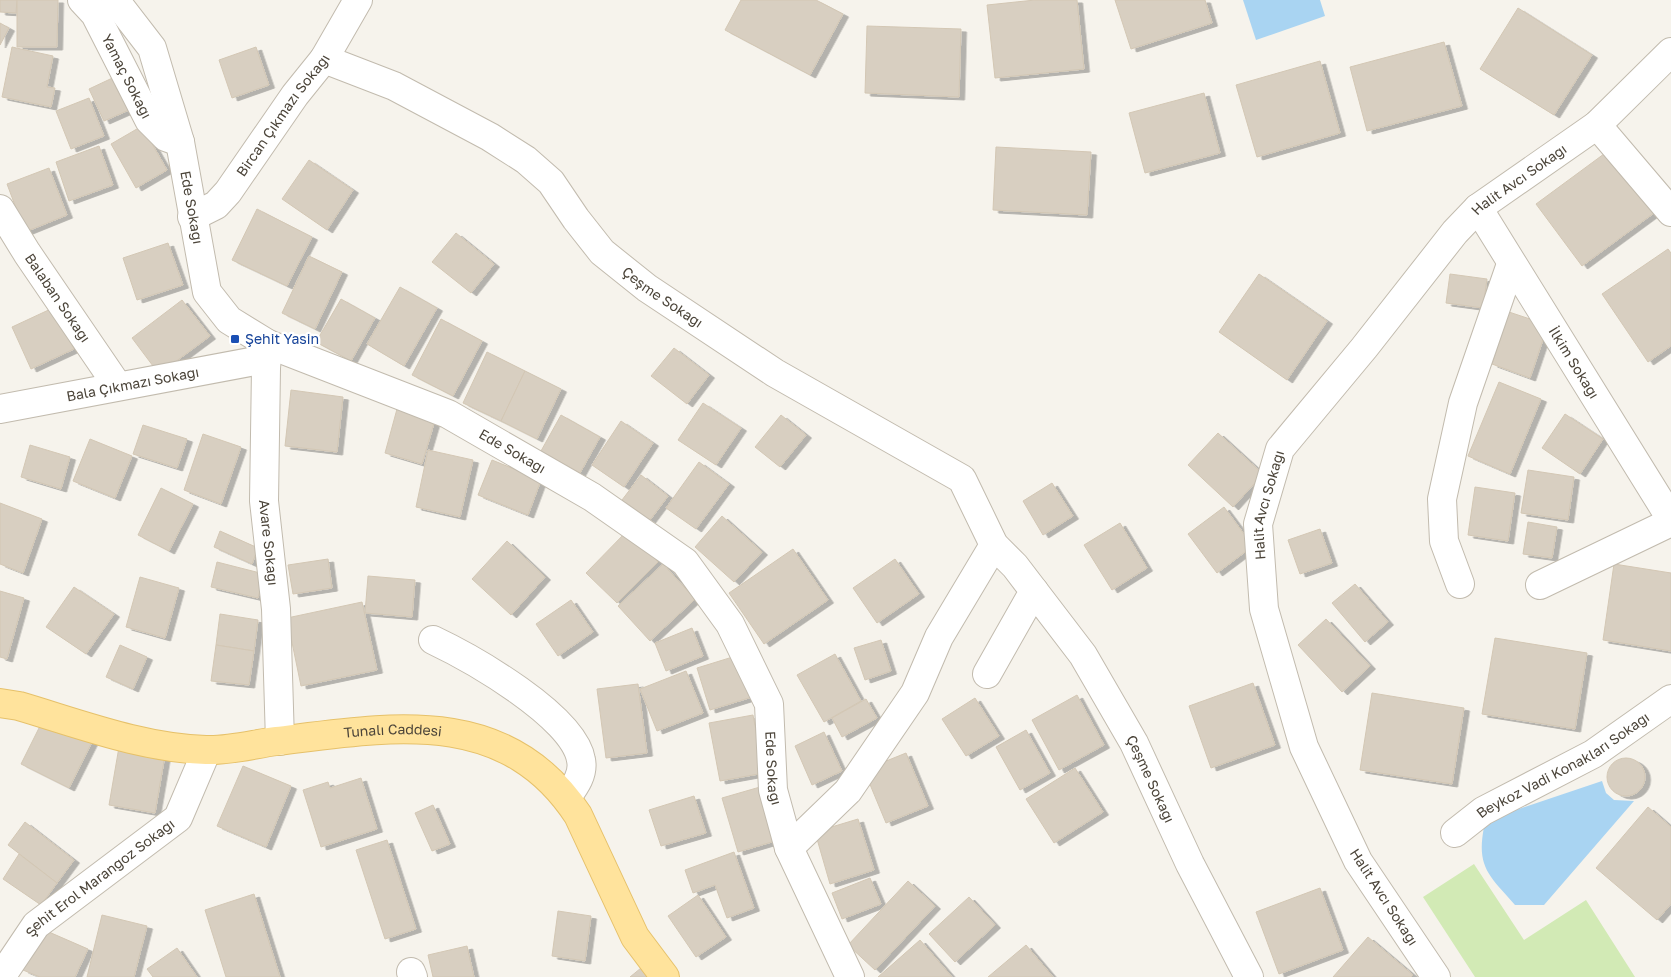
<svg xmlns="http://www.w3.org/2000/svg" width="1671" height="977" viewBox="0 0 1671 977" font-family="'Golos Text',sans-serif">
  <defs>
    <filter id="shadow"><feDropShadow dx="5.5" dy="3" stdDeviation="0" flood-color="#0004"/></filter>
  </defs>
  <rect width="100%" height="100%" fill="#f6f3ec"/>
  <!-- green -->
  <polygon fill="#d2eab5" points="1474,864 1524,940 1586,900 1635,977 1475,977 1423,897"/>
  <!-- water -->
  <g fill="#a9d4f2">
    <polygon points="1243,0 1320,0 1325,16 1256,40"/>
    <path d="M1602,781L1606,793L1614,800L1634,801L1544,905H1515C1490,876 1476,868 1484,827L1513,811Z"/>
  </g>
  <!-- building -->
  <g fill="#d8cfc1" stroke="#d3c7b4" filter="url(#shadow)">
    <polygon points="0,0 17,0 16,13 0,12"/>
    <polygon points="17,0 58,0 57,47 17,47"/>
    <polygon points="741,0 816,0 843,14 810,75 725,30"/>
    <polygon points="1035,0 1077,0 1084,69 995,78 987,5"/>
    <polygon points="1115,0 1205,0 1212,23 1131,49"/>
    <polygon points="1518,8 1592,55 1554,115 1480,69"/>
    <polygon points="0,23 9,28 0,45"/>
    <polygon points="867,26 961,29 959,97 865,93"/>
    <polygon points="1444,42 1462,106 1367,131 1350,67"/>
    <polygon points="12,47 53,56 47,87 55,88 51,107 2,97"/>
    <polygon points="256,47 269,85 232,98 219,60"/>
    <polygon points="1320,61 1340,133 1257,157 1236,85"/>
    <polygon points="123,73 138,106 104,121 89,89"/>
    <polygon points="1204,93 1220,153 1145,173 1129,113"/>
    <polygon points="89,98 104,136 71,149 56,111"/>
    <polygon points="142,126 167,170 136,188 111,144"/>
    <polygon points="99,146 113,185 69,201 56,162"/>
    <polygon points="996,147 1091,152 1087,215 993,210"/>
    <polygon points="1608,151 1654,213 1582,266 1536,204"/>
    <polygon points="309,160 353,190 327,230 282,199"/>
    <polygon points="49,168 67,215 25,232 7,184"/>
    <polygon points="257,209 312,237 287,286 232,260"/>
    <polygon points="456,233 494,264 471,293 432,262"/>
    <polygon points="168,243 183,285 137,300 123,258"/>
    <polygon points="1668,249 1671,253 1671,346 1648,362 1602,294"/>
    <polygon points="309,256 342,272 315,329 282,313"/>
    <polygon points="1259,274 1327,321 1287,380 1219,332"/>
    <polygon points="1450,274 1487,279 1483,308 1446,303"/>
    <polygon points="400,287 437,308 404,366 367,344"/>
    <polygon points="341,299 375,318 351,361 316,342"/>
    <polygon points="182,300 210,336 159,374 132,338"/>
    <polygon points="55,307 74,349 31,369 12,327"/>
    <polygon points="1509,312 1548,325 1530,378 1492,364"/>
    <polygon points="441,319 482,341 453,396 412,375"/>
    <polygon points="674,348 709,375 687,404 651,376"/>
    <polygon points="487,352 525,371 501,421 463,403"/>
    <polygon points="525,371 561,389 537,439 501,421"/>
    <polygon points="1499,382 1541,399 1510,474 1468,456"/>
    <polygon points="291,390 343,397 337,452 285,446"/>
    <polygon points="703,403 741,428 716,465 678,440"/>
    <polygon points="397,409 435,420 422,464 385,453"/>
    <polygon points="1565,414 1603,439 1580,474 1542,448"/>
    <polygon points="561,415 600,437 580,473 541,451"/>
    <polygon points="781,415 806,435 780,467 755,447"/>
    <polygon points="621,421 653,443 624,487 592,465"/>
    <polygon points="143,425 187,439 177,468 133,454"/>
    <polygon points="1218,433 1263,474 1233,507 1188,465"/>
    <polygon points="203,434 241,447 221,504 184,490"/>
    <polygon points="90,439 132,456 115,498 73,481"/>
    <polygon points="30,445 70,457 61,489 21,477"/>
    <polygon points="428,450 473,460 460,517 416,507"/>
    <polygon points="492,460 541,480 528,515 478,495"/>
    <polygon points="699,462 729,484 696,529 666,508"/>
    <polygon points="1528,470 1574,477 1568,520 1521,513"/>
    <polygon points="641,475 668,496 650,520 622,500"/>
    <polygon points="1052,483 1073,516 1043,535 1023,501"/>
    <polygon points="1475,487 1515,493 1508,541 1468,535"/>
    <polygon points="161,488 193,504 169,551 138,535"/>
    <polygon points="0,503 42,519 23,573 0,564"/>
    <polygon points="1224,507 1253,546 1217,573 1188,534"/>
    <polygon points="722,516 762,552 734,582 695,547"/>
    <polygon points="1528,522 1557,527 1552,558 1523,554"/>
    <polygon points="1120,523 1147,568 1112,590 1084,545"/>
    <polygon points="1320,529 1332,563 1300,574 1288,540"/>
    <polygon points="220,531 258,548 252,564 214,547"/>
    <polygon points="627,531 658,562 617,603 586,573"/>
    <polygon points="507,541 545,577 511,615 472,579"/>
    <polygon points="793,549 828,600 764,644 729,593"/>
    <polygon points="328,559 332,588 293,594 288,565"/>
    <polygon points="895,559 919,594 877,623 853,588"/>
    <polygon points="217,562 264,574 258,598 211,587"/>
    <polygon points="663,564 695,599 650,641 618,606"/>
    <polygon points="1614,564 1671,573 1671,651 1603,640"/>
    <polygon points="368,576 415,580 412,617 365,613"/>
    <polygon points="140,577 179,588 165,638 126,627"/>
    <polygon points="1355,584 1388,622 1365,642 1332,603"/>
    <polygon points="74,587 114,614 86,654 46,627"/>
    <polygon points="0,591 24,598 7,659 0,657"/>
    <polygon points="571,600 593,632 558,656 536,624"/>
    <polygon points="362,602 377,670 301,686 287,618"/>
    <polygon points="220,614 258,620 254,651 216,645"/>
    <polygon points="1326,619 1370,666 1342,692 1298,645"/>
    <polygon points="692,628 703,656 666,671 655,643"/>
    <polygon points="1495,638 1587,653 1575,729 1482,714"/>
    <polygon points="881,640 891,671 865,680 854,648"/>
    <polygon points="120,645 147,657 133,689 106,677"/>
    <polygon points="216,645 254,651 249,685 211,681"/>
    <polygon points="835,654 861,701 824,722 797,675"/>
    <polygon points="739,655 752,697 710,710 697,668"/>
    <polygon points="686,671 703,713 657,731 640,689"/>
    <polygon points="1253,683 1275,745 1211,768 1189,706"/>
    <polygon points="638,684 647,753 606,758 597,689"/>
    <polygon points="1372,693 1464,708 1452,784 1360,770"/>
    <polygon points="1077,695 1104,745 1059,770 1032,720"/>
    <polygon points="975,698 999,736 966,756 942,719"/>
    <polygon points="866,699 877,718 842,737 832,718"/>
    <polygon points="753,715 764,773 720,781 709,723"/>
    <polygon points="44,718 92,742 69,788 21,764"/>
    <polygon points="1026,730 1050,773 1020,790 996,747"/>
    <polygon points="824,732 842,771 812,785 795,746"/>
    <polygon points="119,747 165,755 155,813 109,805"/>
    <polygon points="906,753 928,806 886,823 864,770"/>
    <circle cx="1626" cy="777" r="19"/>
    <polygon points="243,766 291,786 266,847 217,826"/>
    <polygon points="1075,768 1103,812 1054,843 1026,799"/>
    <polygon points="361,778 377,829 321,847 303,790 328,782 330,788"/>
    <polygon points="760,787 775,841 738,852 722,798"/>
    <polygon points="694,796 706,833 661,846 649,810"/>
    <polygon points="433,805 450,844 432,851 415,813"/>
    <polygon points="1648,807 1671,827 1671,904 1657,920 1596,868"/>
    <polygon points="858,819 874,870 830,884 815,832"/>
    <polygon points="25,822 74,860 57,883 8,845"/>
    <polygon points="387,840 416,929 385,939 356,850"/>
    <polygon points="734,852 754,908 727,918 715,885 693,893 685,870"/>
    <polygon points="19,854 57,883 41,905 3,879"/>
    <polygon points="870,878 881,904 842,919 832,893"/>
    <polygon points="908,881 935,906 875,970 848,945"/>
    <polygon points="1320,888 1343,950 1279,974 1256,912"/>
    <polygon points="254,894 280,977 226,977 205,910"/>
    <polygon points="698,895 726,937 696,957 668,916"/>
    <polygon points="969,897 995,925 955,962 929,934"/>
    <polygon points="558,911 591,916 585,961 552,956"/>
    <polygon points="102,915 147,926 134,977 87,977"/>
    <polygon points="42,929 88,949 75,977 40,977 23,970"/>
    <polygon points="1368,937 1413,975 1411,977 1333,977"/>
    <polygon points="920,940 952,977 878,977"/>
    <polygon points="1026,945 1053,977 988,977"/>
    <polygon points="467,946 474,977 433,977 428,955"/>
    <polygon points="177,948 197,977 153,977 147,969"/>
    <polygon points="641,968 649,977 630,977"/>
  </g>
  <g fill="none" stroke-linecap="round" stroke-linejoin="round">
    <defs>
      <g id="minor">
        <path id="s1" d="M82,0L95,14L149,120L166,137L180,142"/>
        <path id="s2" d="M115,0L152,48L180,142L207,292L229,320L268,344L448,414L592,497L685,562L730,624L769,704L773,790L789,848L850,977"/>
        <path id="s3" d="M324,59L394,86L490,137L526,160L551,182L576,219L602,252L647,288L775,373L962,479L994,545L1015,566L1083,655L1134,743L1190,864L1249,977"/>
        <polyline points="1597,125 1671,212"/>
        <path id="s4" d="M1478,208L1671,519"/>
        <path id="s5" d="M0,209L27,253L117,385"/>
        <path id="s6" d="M192,217L216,205L228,192L295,95L324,59L358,0"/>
        <path id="s7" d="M268,344L266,368L264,501L276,609L280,741"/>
        <path id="s8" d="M0,409L266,359"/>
        <polyline points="1460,584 1444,541 1442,499 1463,403 1511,264"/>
        <polyline points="1540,585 1671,522"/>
        <path d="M433,640C471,658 574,716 581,760C584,774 575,786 567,797"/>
        <polyline points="987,674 1034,591"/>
        <path id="s9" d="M1455,833L1483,811L1593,754L1671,699"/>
        <polyline points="789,848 848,791 915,693 939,637 994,545"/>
        <polyline points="411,972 413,977"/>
        <path id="s10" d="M1,977L36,925L178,818L207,750"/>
        <path id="s11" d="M1436,977L1358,861L1304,747L1264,609L1258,524L1280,449L1364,348L1455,232L1478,208L1597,125L1671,52"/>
      </g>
      <g id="major">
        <path id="s12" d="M0,703L19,706C80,724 142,748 206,750C229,751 254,744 277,741C390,727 506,705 578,815L635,937L665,977"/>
      </g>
    </defs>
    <!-- minor casing -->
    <use href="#minor" stroke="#c2bbae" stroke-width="30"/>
    <!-- major casing -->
    <use href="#major" stroke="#e6c16a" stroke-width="30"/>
    <!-- minor -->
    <use href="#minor" stroke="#fff" stroke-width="28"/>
    <!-- major -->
    <use href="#major" stroke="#ffe39c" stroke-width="28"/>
  </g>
  <!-- markers -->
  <rect fill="#1a4fb4" stroke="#fff" stroke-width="2" x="230" y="334" width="10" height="10" rx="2.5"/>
  <g text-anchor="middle" stroke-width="4.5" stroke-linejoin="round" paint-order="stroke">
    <!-- street labels -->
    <g font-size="14" fill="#4b4439" stroke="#fff">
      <text dy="5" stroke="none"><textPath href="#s1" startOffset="89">Yamaç Sokağı</textPath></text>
      <text dy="5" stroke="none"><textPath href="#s6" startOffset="139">Bircan Çıkmazı Sokağı</textPath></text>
      <text dy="5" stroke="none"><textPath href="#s11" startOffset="935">Halit Avcı Sokağı</textPath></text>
      <text dy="5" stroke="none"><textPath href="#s2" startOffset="225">Ede Sokağı</textPath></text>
      <text dy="5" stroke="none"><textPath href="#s5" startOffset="106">Balaban Sokağı</textPath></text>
      <text dy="5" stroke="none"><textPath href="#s3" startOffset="422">Çeşme Sokağı</textPath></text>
      <text dy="5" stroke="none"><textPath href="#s4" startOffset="182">İlkim Sokağı</textPath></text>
      <text dy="5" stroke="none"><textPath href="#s8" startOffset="135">Bala Çıkmazı Sokağı</textPath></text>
      <text dy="5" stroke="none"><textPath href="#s2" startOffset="660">Ede Sokağı</textPath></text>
      <text dy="5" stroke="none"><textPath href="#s11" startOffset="515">Halit Avcı Sokağı</textPath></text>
      <text dy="5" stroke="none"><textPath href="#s7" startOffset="199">Avare Sokağı</textPath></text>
      <text dy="5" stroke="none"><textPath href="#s12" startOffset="400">Tunalı Caddesi</textPath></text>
      <text dy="5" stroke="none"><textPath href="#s9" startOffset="128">Beykoz Vadi Konakları Sokağı</textPath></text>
      <text dy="5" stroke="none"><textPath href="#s2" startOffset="1095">Ede Sokağı</textPath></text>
      <text dy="5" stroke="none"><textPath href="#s3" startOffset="1129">Çeşme Sokağı</textPath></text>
      <text dy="5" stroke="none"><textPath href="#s10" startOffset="142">Şehit Erol Marangoz Sokağı</textPath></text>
      <text transform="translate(1384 897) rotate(57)" y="5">Halit Avcı Sokağı</text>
    </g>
    <!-- transit labels -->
    <g font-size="14" fill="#164399" stroke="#fff" text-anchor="start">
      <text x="245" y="344">Şehit Yasin</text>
    </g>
  </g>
</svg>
